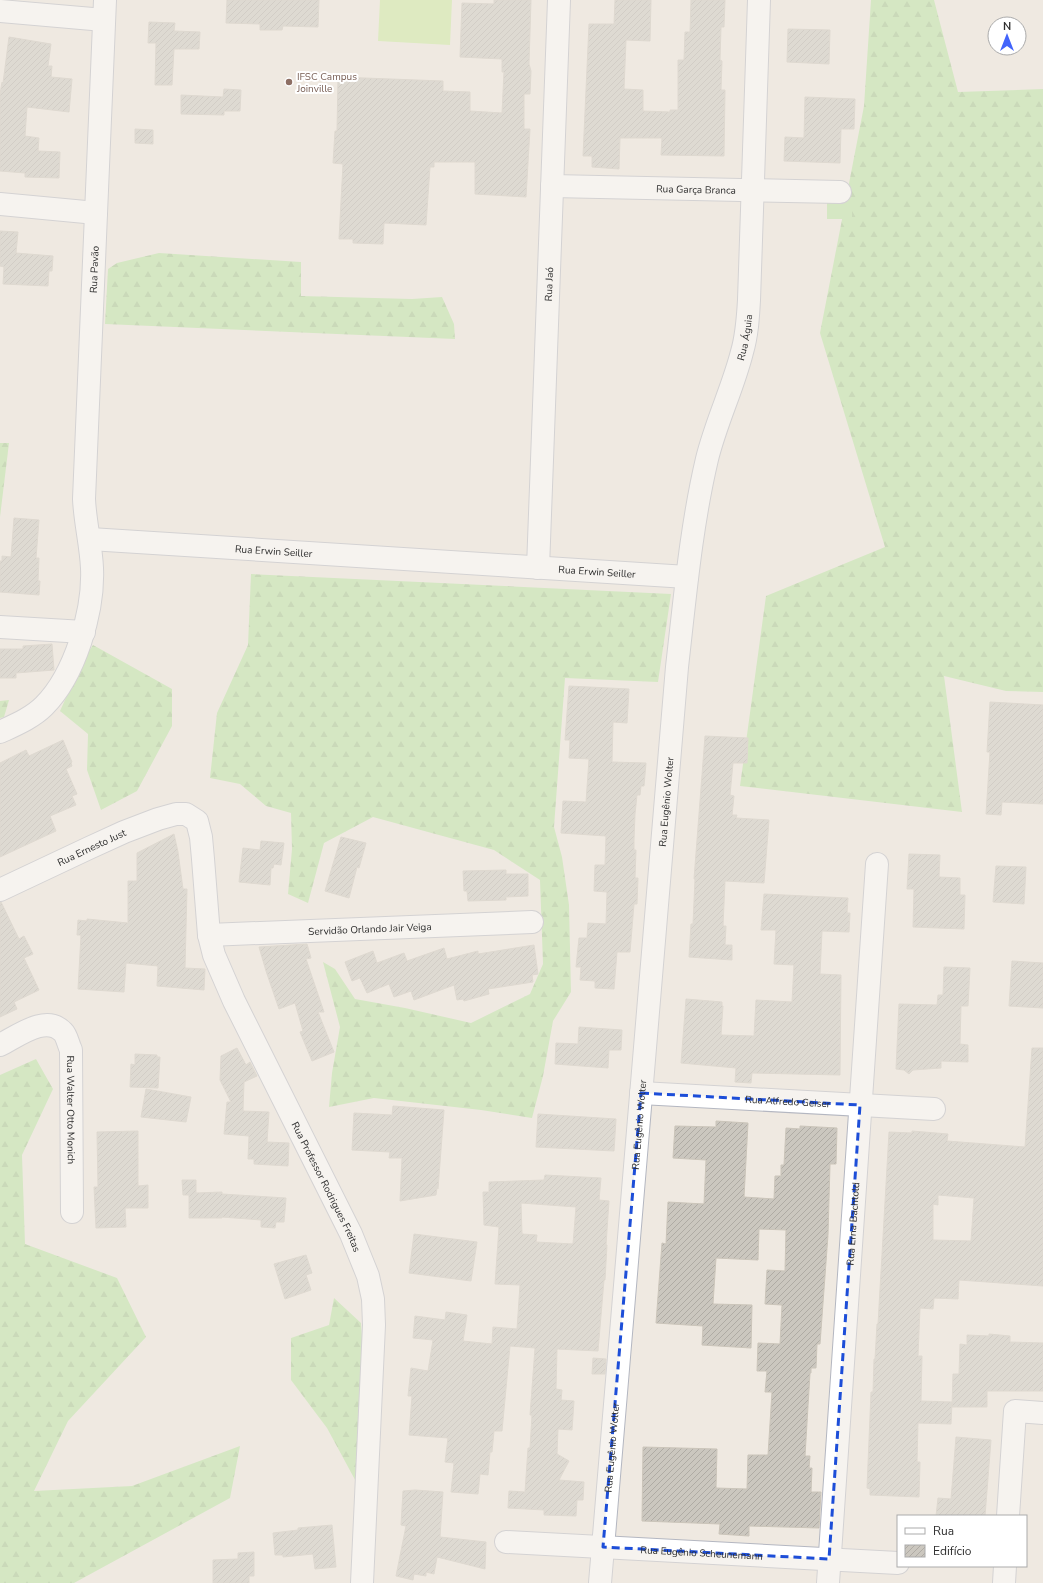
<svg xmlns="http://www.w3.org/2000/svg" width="1043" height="1583" viewBox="0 0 1043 1583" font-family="'Nunito Sans',sans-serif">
  <defs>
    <pattern id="forest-firs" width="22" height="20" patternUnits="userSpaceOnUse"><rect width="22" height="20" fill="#b6e59e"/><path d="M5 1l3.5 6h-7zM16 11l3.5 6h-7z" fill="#9dc588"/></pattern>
    <pattern id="building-hatch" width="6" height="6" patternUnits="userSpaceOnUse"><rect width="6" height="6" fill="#cbc7bf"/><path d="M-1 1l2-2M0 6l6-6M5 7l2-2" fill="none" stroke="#afaba4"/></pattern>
  </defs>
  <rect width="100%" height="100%" fill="#efe9e1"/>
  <!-- forest -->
  <g fill="url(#forest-firs)">
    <polygon points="871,0 934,0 958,92 1043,89 1043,692 1006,691 944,676 962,812 740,786 766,596 885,547 820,333 864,106"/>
    <polygon points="159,253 301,262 301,296 412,299 442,297 454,324 455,339 105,324 108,269 117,263"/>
    <polygon points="0,443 9,443 0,517"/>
    <polygon points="251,574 671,594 658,682 565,678 554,827 562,857 569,905 571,992 553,1021 543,1076 532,1118 481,1110 374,1098 329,1107 332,1073 340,1027 323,962 335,969 355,999 405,1008 471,1023 530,994 543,964 540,880 494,850 373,817 324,843 308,903 288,894 292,849 291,813 266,806 240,784 210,778 217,713 248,645"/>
    <polygon points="93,645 172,689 172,726 137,791 101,810 87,770 88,734 60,711 83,660"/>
    <polygon points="9,700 4,717 0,718 0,701"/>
    <polygon points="36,1059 53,1089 22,1155 25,1244 117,1278 146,1337 68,1421 34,1491 132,1486 240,1446 230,1498 74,1583 0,1583 0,1075"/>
    <polygon points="334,1298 361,1323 364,1369 360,1489 327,1428 291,1380 291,1338 329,1325"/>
  </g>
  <!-- park -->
  <rect fill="#b6e59e" x="827" y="202" width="25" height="17"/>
  <!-- pitch -->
  <polygon fill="#c9ec9a" points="380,0 452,0 450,45 378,41"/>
  <!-- building -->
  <g fill="url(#building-hatch)" stroke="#cbc5ba" fill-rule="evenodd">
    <polygon points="227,0 319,0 318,27 283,26 282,30 260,30 260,24 226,23"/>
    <polygon points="494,0 531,0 529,64 531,71 530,94 524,94 524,129 530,129 526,197 475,194 475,162 434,162 434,167 430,167 426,225 384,223 383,244 353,243 353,239 339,239 343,164 333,163 335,131 337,131 338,77 443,81 443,91 470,92 470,111 502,113 504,72 502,72 502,59 460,57 462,3 494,4"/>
    <polygon points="615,0 651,0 650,41 626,40 624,89 643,90 643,111 670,112 670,110 678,110 678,60 684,60 685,32 690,32 691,0 725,0 724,27 721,27 720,60 722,61 721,90 725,90 724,156 661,155 662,138 620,138 619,169 592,167 592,156 583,156 589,24 614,24"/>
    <polygon points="149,22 175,23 174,31 200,32 199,49 174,49 172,85 155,85 156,43 148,43"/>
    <polygon points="788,29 830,30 829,64 787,62"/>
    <polygon points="9,37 51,44 48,66 52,66 51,77 72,79 69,112 27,107 25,136 39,138 38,151 60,152 59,178 25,177 25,173 0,171 0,94 2,82 3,83"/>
    <polygon points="224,89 241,90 240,111 224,111 224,115 181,114 181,95 223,97"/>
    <polygon points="805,97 855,99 854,129 841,129 840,163 784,161 785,137 804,138"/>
    <polygon points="135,129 153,130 153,144 135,143"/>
    <polygon points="0,231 18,232 16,253 53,256 52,271 49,271 48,286 3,284 4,267 0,266"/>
    <polygon points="14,518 39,520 36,558 39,558 38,581 40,581 39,595 0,592 0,561 2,561 2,556 11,557"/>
    <polygon points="52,644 54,670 16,673 16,678 0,678 0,649 23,649 23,646"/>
    <polygon points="569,686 629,689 627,723 613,722 612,762 646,763 644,786 641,786 640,795 637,795 635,814 634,840 634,850 636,850 635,878 638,878 637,904 634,904 630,952 617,952 614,989 595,988 595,981 580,980 581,967 576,967 579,938 587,938 588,923 606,924 607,892 594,891 595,865 605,865 606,836 561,833 563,801 586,802 589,759 569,758 570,740 565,740"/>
    <polygon points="990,702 1043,705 1043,804 1002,802 1001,815 986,814 990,752 987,752"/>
    <polygon points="705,736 748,738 747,763 733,763 730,795 734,796 732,815 737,815 736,818 769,820 764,883 725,881 723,926 726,926 725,945 732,945 732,960 689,957 691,924 693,924 695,879 694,879"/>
    <polygon points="63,740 72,762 71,763 72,766 66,769 77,794 72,796 76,805 50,816 56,831 0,857 0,763 26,750 29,756"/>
    <polygon points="174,834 178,852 183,889 187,889 185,968 205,969 204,990 157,986 158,966 126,963 124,992 78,989 81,935 77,935 78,920 87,921 87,919 128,923 128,881 137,881 137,853"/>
    <polygon points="341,837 366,843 359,868 357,867 349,898 325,891"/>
    <polygon points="261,841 284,843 281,865 274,864 273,868 271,868 270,885 239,882 243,848 260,850"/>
    <polygon points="909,854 940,855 939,877 960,878 960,895 965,895 964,929 913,927 914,889 907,889"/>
    <polygon points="996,866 1026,867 1024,904 993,902"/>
    <polygon points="506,870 506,874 528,874 528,896 506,897 506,900 468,901 467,891 464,891 463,871"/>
    <polygon points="764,894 848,898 847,913 850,913 849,932 822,931 820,974 841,975 840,1075 752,1073 751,1083 735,1082 736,1068 681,1063 686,999 722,1002 722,1006 723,1006 721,1035 754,1036 756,1000 792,1002 794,965 774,964 776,930 761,930"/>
    <polygon points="0,902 1,902 19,939 24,936 33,954 24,958 39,990 14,1002 17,1009 0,1017"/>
    <polygon points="307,944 311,958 306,959 324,1012 318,1012 334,1052 312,1061 300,1032 303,1031 295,1003 279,1009 266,971 259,947"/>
    <polygon points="534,945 538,974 532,975 533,982 488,989 489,994 464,1001 463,999 457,1000 454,985 414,1000 411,991 394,997 389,984 367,993 360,978 352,981 345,962 373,951 377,963 404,953 407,961 444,948 447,959 478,951 478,954"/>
    <polygon points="1012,961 1043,963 1043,1008 1009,1006"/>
    <polygon points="944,967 970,968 968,1006 961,1006 960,1044 968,1045 968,1062 941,1061 941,1068 913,1070 909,1074 904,1070 896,1069 899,1004 937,1005 938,995 943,995"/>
    <polygon points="579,1027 622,1030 621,1050 609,1050 608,1068 555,1064 556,1043 578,1044"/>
    <polygon points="237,1048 246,1065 250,1062 257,1076 244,1082 243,1111 269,1112 267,1142 289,1143 288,1166 254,1164 254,1159 248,1159 249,1136 224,1134 227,1102 231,1102 220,1080 221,1056"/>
    <path d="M1032,1048H1043V1286L959,1280L958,1299L934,1298L933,1309L920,1308L918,1356H922L921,1401L952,1402L951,1424L918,1423L917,1462H920L919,1497L870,1495V1489L867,1488L871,1392H873L874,1359H875L877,1324H878L889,1132L912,1133V1131L948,1134L947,1141L1025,1147ZM938,1195L974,1198L971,1241L933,1240V1204L938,1205Z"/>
    <polygon points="135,1054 157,1055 157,1057 160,1057 158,1088 130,1087 131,1064 135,1065"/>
    <polygon points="146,1089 191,1097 186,1122 141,1117"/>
    <polygon points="393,1106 444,1110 438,1189 437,1188 436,1195 400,1201 402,1158 389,1158 390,1152 352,1150 354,1113 392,1115"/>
    <polygon points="538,1114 616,1119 614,1151 536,1147"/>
    <polygon points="716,1121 748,1123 744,1197 774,1199 775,1176 781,1176 781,1165 784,1165 786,1128 800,1129 800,1126 837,1128 836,1164 830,1164 828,1235 820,1344 817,1344 816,1368 811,1368 811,1373 810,1373 805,1456 810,1456 809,1468 812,1468 811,1492 821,1492 819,1528 749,1526 749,1536 719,1534 720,1524 642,1521 643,1447 717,1449 716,1488 747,1489 748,1455 768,1455 772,1392 765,1392 767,1371 757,1371 758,1343 780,1344 782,1305 765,1304 767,1270 785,1271 786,1230 759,1229 758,1260 716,1258 713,1304 752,1305 751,1348 702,1345 703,1326 656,1323 662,1243 666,1244 668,1202 704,1204 706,1160 673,1158 675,1126 716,1127"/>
    <polygon points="138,1131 138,1186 148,1185 148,1208 125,1208 126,1227 96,1228 94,1187 98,1187 97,1132"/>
    <path d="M545,1175L601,1178L599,1200L609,1201L606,1245H607L605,1280H604L598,1351L557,1349L556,1389L562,1390L561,1400L574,1401L572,1430L558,1429L557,1454L569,1461L559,1480L584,1482L583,1500H577L576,1516L544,1515V1510L508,1508L509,1491L525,1492L528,1448H530L532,1415H530L535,1348L510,1346L502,1431H494L492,1452H490L488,1475L480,1474L478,1494L451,1492L454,1463L445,1462L448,1438L409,1435L412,1396H408L411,1368L428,1371L433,1340L413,1338L415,1316L445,1320L446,1312L467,1315L463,1341L492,1344L493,1327L517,1329L520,1285L495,1284L499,1227L484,1225L483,1192H489V1182L544,1180ZM521,1203L576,1207L573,1244L536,1242L537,1235L522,1234Z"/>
    <polygon points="182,1180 196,1180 196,1193 222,1192 222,1194 286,1198 284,1222 276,1222 275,1228 261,1227 261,1220 222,1217 222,1218 189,1218 189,1195 183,1195"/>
    <polygon points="414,1234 477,1242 471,1281 409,1273"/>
    <polygon points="306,1255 312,1273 306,1275 311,1290 285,1299 274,1264"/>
    <polygon points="989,1334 1010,1336 1010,1342 1043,1343 1043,1391 987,1391 987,1407 952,1407 953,1374 959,1374 960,1344 967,1345 967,1335 989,1336"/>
    <polygon points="593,1358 606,1359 605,1374 592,1374"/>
    <polygon points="956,1437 991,1440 985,1516 936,1516 938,1498 951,1499"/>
    <polygon points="415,1490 443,1492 440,1537 486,1542 485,1569 437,1557 434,1574 426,1572 426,1576 414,1574 413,1580 396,1576 406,1526 401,1525 403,1491"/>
    <polygon points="332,1525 336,1567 315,1569 313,1554 283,1557 283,1555 275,1555 273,1533 298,1530 298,1528"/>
    <polygon points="254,1552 254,1576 249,1576 249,1583 213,1583 213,1560 238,1559 238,1553"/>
  </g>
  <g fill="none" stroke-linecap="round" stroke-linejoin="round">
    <defs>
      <g id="minor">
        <polyline points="0,11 104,20"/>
        <path id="s1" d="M552,186L840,192"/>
        <polyline points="0,204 96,213"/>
        <path id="s2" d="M90,539L687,577"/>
        <path id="s3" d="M538,568L559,0"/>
        <polyline points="0,627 84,632"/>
        <path id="s4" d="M0,732C15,725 32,718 44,706C75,675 94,611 92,568C91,545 85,522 84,499L105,0"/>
        <path id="s5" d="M0,890L89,848L124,832L158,819L176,814H186L197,821L201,837L203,859L209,935L214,955L234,1001L351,1234L368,1276L373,1299L374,1325L362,1583"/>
        <path id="s6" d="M209,935L532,922"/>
        <path id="s7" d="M0,1045C18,1036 46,1014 63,1032C67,1036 68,1044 71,1050L72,1212"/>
        <path id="s8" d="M641,1093L934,1109"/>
        <polyline points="1008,1516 1015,1411 1043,1413"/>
        <path id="s9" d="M506,1542L898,1563"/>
        <path id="s10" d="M600,1583L677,667C685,597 691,527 707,459C716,422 733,388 742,352C747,335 748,318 749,300L759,0"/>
        <path id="s11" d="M828,1583L877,864"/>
        <polyline points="1004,1583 1005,1566"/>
      </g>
    </defs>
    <!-- minor casing -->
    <use href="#minor" stroke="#b4b7c1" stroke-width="24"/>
    <!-- minor -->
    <use href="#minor" stroke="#fff" stroke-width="22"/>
  </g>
  <!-- marked area -->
  <path d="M0 0H1043V1583H0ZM641,1093L860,1105L829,1559L603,1547Z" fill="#efe9e1" fill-opacity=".55" fill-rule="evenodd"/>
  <path fill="none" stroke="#1d4ed8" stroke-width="3" stroke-dasharray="8 5" stroke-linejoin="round" d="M641,1093L860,1105L829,1559L603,1547Z"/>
  <!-- markers -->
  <circle fill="#8d6e63" stroke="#fff" stroke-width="1.5" cx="289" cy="82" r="4"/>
  <g text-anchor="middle" stroke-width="4" stroke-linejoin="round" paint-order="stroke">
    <!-- education labels -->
    <g font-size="10" fill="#785e54" stroke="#fff" text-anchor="start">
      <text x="297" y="80">IFSC Campus<tspan x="297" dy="12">Joinville</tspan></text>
    </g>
    <!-- street labels -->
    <g font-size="10" fill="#2e2e2e" stroke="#fff">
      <text dy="4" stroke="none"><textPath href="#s1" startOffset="144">Rua Garça Branca</textPath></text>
      <text dy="4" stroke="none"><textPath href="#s4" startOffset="500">Rua Pavão</textPath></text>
      <text dy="4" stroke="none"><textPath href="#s3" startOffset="284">Rua Jaó</textPath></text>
      <text dy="4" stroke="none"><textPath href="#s10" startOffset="1257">Rua Águia</textPath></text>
      <text dy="4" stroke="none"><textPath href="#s2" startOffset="184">Rua Erwin Seiller</textPath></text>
      <text dy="4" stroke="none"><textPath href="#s2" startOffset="508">Rua Erwin Seiller</textPath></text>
      <text dy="4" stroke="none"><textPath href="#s10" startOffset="784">Rua Eugênio Wolter</textPath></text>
      <text dy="4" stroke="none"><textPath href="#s5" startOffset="101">Rua Ernesto Just</textPath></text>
      <text dy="4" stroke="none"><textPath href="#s6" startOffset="161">Servidão Orlando Jair Veiga</textPath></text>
      <text dy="4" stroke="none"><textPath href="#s8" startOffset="147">Rua Alfredo Geiser</textPath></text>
      <text dy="4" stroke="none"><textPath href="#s7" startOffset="149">Rua Walter Otto Monich</textPath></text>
      <text dy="4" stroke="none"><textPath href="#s10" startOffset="460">Rua Eugênio Wolter</textPath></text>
      <text dy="4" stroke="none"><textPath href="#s5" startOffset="608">Rua Professor Rodrigues Freitas</textPath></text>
      <text dy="4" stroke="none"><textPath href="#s11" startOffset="360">Rua Erna Bachtold</textPath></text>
      <text dy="4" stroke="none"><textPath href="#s10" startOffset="136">Rua Eugênio Wolter</textPath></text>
      <text dy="4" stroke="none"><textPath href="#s9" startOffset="196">Rua Eugênio Scheunemann</textPath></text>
    </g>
  </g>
  <!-- legend -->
  <rect x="897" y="1515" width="130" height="52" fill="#ffffff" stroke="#ababab"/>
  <rect x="905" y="1528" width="20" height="6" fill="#ffffff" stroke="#ababab"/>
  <text x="933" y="1535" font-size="12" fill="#2e2e2e">Rua</text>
  <rect x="905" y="1545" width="20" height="12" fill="url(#building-hatch)" stroke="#ababab"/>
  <text x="933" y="1555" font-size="12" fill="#2e2e2e">Edifício</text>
  <!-- north arrow -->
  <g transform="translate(1007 36)"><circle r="19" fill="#ffffff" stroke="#ababab"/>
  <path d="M0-3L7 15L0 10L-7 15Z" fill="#4264fb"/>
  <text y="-6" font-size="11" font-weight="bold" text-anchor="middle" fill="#2e2e2e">N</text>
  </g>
</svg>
